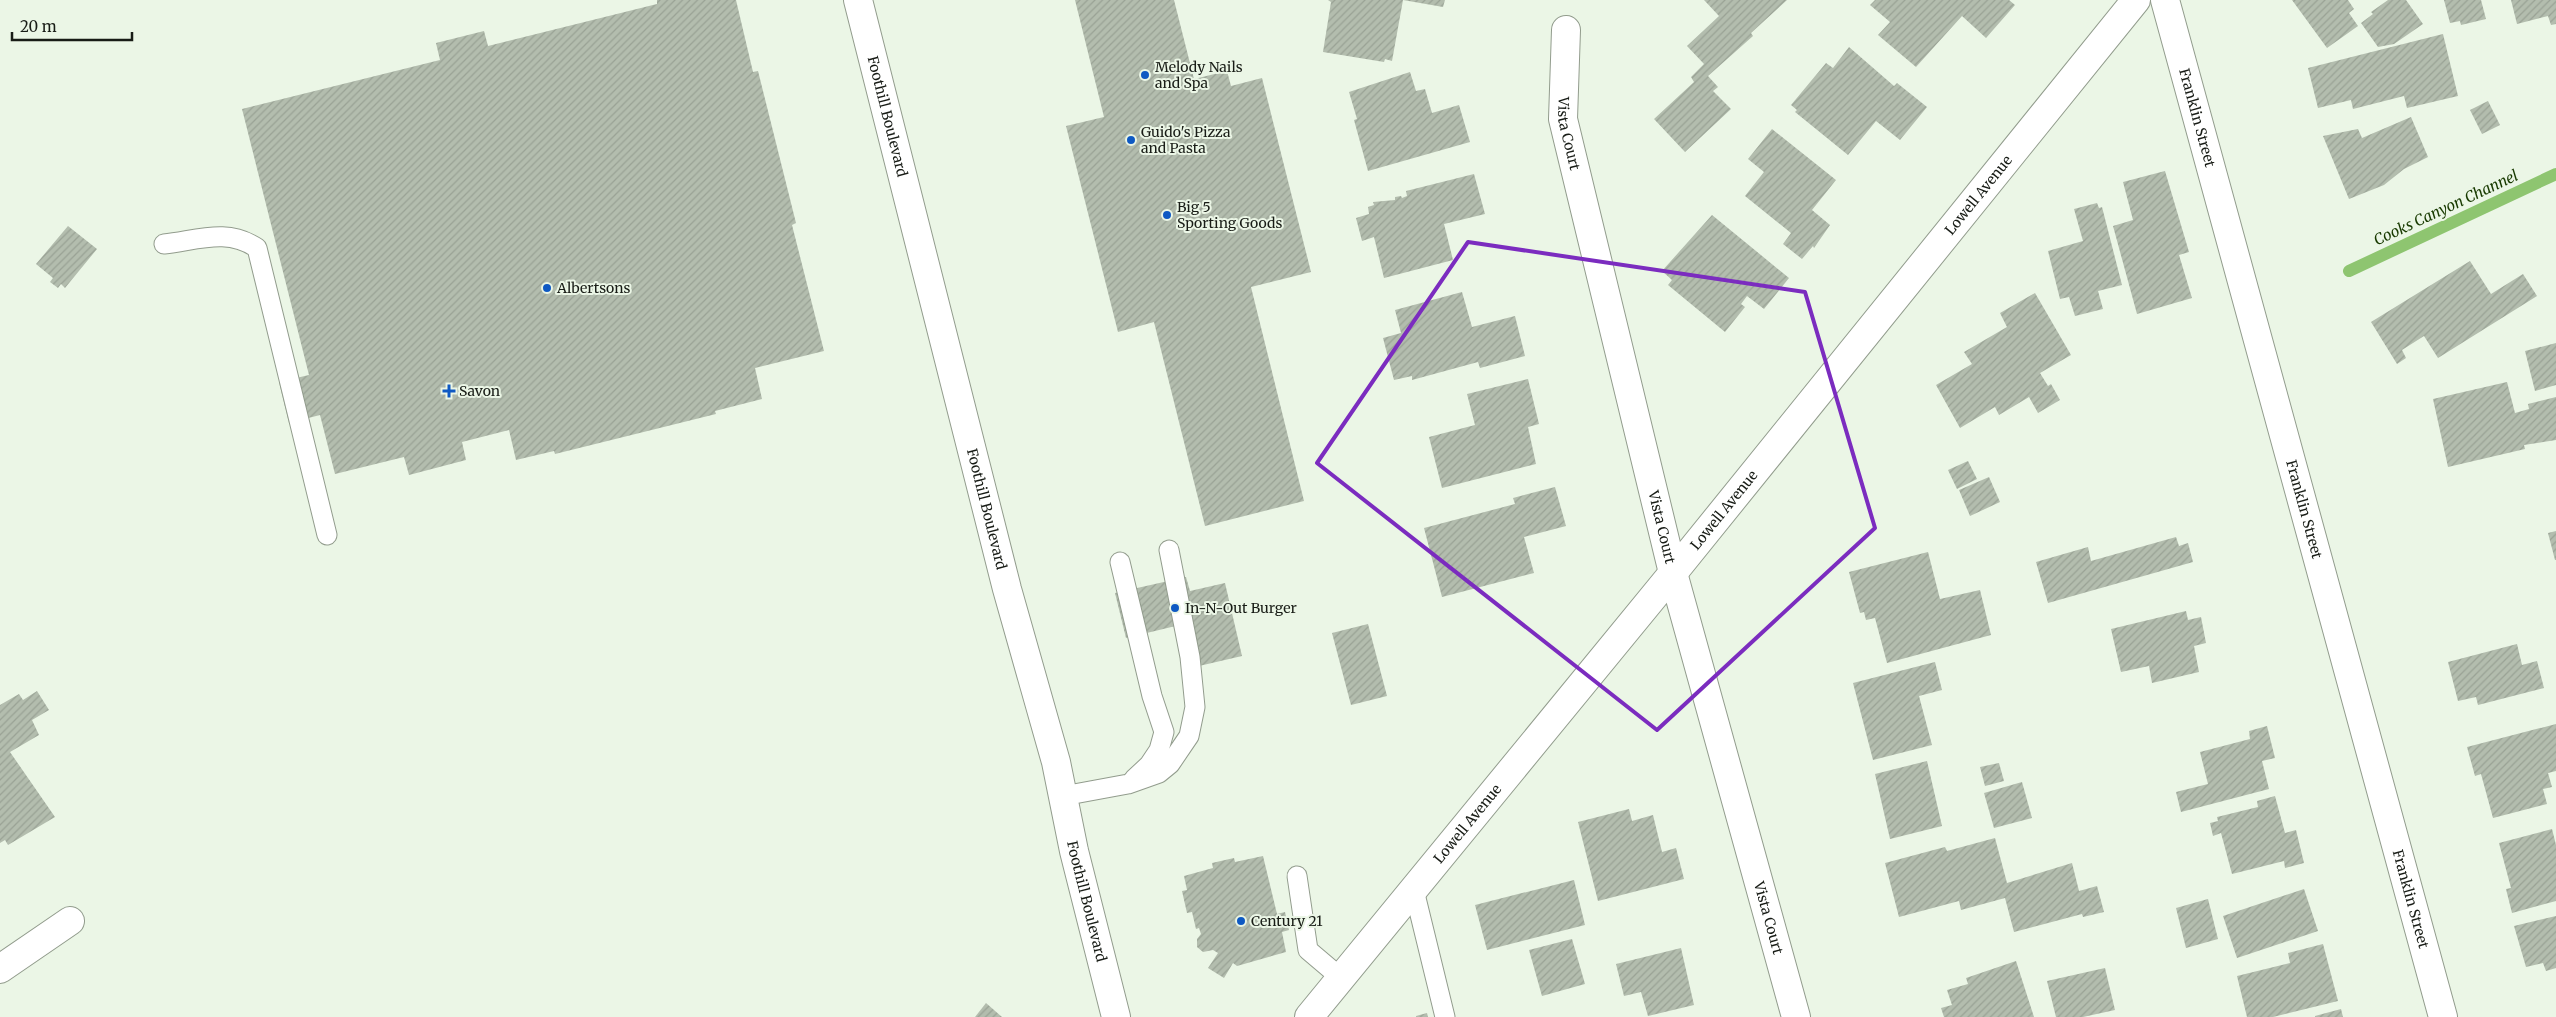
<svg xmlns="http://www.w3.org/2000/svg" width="2556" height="1017" viewBox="0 0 2556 1017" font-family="Merriweather,serif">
  <defs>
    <pattern id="building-hatch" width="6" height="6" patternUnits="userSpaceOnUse" patternTransform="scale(1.25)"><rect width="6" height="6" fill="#b3bdae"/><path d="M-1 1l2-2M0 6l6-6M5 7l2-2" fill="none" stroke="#99a295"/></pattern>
  </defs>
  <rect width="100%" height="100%" fill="#ebf6e6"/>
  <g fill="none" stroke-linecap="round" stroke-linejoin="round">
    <!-- stream -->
    <polyline stroke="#8ec570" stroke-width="12" points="2349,271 2556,174"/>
  </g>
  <!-- building -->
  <g fill="url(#building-hatch)">
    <polygon points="657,0 736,0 753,72 758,71 796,223 792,225 824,351 755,368 762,399 715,411 716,414 555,454 554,451 516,460 509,430 462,442 466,460 409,475 404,457 335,474 320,415 289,423 279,382 309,375 242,109 440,60 436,43 484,31 488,46 657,4"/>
    <polygon points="1075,0 1174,0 1194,79 1227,71 1231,86 1262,78 1311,272 1251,287 1304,501 1205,526 1154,322 1118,332 1066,126 1104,117"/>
    <polygon points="1328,0 1403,0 1392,61 1385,59 1384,62 1323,52 1331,2"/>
    <polygon points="1403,0 1445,0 1443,7"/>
    <polygon points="1704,0 1787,0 1751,33 1753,36 1708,76 1718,87 1713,91 1731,109 1685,152 1654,119 1694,82 1691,77 1704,64 1687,46 1719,16"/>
    <polygon points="1875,0 2009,0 2015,5 1986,38 1962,16 1916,67 1878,35 1890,22 1870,5"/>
    <polygon points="2292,0 2348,0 2354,9 2349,13 2358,26 2327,48"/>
    <polygon points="2388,0 2406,0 2423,24 2394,44 2378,47 2361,23 2373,14 2371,12"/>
    <polygon points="2444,0 2481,0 2486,19 2461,25 2460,21 2450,23"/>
    <polygon points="2511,0 2556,0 2556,24 2551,25 2548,16 2517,24"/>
    <polygon points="2443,34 2458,96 2407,108 2404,96 2353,109 2351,100 2318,108 2308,68"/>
    <polygon points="1849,47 1894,86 1897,83 1927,107 1900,140 1876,121 1848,155 1795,112 1797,110 1791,105 1826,63 1833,68"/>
    <polygon points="1410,72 1416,91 1425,89 1432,113 1459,105 1470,142 1368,171 1354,120 1357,119 1349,92"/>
    <polygon points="2488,101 2500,125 2482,134 2470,110"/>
    <polygon points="2411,117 2428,157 2404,169 2384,185 2349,199 2323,136 2358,129 2362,138"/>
    <polygon points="1772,129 1836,180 1812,210 1830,225 1814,248 1813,246 1802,259 1783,244 1791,233 1745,196 1764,172 1748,159"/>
    <polygon points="2165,171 2189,252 2179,255 2192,298 2137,314 2113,226 2133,220 2123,182"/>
    <polygon points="1474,174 1485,214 1444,224 1453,260 1384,278 1374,237 1362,241 1356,218 1369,214 1368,207 1374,205 1373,202 1395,200 1395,197 1401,196 1402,198 1407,196 1406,191"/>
    <polygon points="2097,203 2099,208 2102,207 2122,285 2098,291 2103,309 2075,316 2069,297 2060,299 2048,251 2083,241 2074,209"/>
    <polygon points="1712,215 1789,278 1764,309 1747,296 1741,304 1745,307 1725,332 1668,285 1672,280 1662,271"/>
    <polygon points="68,226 97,249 65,288 61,284 58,288 50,282 53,278 36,264"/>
    <polygon points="2470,261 2491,294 2523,274 2537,296 2438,358 2424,336 2402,350 2406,358 2397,364 2371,322"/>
    <polygon points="1462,292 1472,327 1515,316 1525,356 1480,368 1478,362 1412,380 1412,376 1394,380 1383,338 1401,333 1395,310"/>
    <polygon points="2035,293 2071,355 2040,373 2048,386 2051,384 2060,400 2038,413 2029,397 1999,415 1995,407 1960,428 1936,385 1972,364 1964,352 2007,327 2000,313"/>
    <polygon points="2556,343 2556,385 2535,391 2525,351"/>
    <polygon points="1528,379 1539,424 1528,427 1536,464 1442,488 1429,437 1475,425 1467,394"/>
    <polygon points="2507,382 2515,413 2529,409 2528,404 2556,397 2556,440 2524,445 2525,449 2448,467 2433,399"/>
    <polygon points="1968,461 1977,479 1957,489 1948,470"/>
    <polygon points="1989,477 2000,502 1970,516 1959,490"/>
    <polygon points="1555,487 1566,526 1524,537 1534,573 1442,597 1424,528 1515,504 1513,498"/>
    <polygon points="2556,531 2556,560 2555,560 2548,533"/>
    <polygon points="2176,537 2179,546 2188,543 2193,562 2048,603 2036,562 2088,547 2091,561"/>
    <polygon points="1928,552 1940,599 1980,590 1991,635 1887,663 1875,618 1866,620 1864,612 1860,613 1849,572"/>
    <polygon points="1186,577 1190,591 1225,583 1242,656 1199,666 1188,623 1126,638 1115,593"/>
    <polygon points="2186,611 2188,620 2201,617 2206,643 2194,646 2199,672 2152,683 2149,666 2121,672 2111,629"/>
    <polygon points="1368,624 1387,696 1351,705 1332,633"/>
    <polygon points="2517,644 2522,665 2537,661 2544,688 2478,705 2476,697 2458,701 2448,662"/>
    <polygon points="1935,662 1942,690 1919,696 1932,745 1873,760 1853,683"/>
    <polygon points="37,691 49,710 32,720 39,735 10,752 55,817 8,845 5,840 0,843 0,705 19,694 23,700"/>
    <polygon points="2556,724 2556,771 2548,773 2552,787 2543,789 2547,804 2493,818 2481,774 2475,776 2467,747"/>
    <polygon points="2267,726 2275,758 2262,761 2269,789 2181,812 2176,792 2208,784 2200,752 2250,739 2249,731"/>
    <polygon points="1927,761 1942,826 1890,839 1875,774"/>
    <polygon points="1999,763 2004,781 1985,786 1980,767"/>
    <polygon points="2022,782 2032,818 1994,828 1984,793"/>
    <polygon points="2275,796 2285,833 2296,830 2304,863 2285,868 2284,861 2232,874 2221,833 2213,836 2210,823 2218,821 2217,817 2258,807 2257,801"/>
    <polygon points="1629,809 1632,821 1653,815 1662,852 1676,848 1684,879 1598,901 1578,822"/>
    <polygon points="2552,829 2556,845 2556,901 2512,913 2506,889 2511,888 2499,843"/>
    <polygon points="1995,838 2007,883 2072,863 2079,891 2097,886 2104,912 2083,917 2082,914 2014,932 2005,898 1961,910 1959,901 1899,917 1885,863 1945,847 1947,851"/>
    <polygon points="1263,856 1277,914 1285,912 1289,930 1282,932 1286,952 1237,966 1233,963 1224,978 1208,968 1218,953 1213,950 1203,952 1197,947 1197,939 1201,934 1199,928 1196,929 1192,912 1187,913 1182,891 1187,890 1184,876 1213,868 1212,863 1234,858 1235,862"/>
    <polygon points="1574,880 1585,925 1487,950 1475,905"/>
    <polygon points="2304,889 2318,931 2237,958 2223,916"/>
    <polygon points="2208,899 2218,939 2186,948 2176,908"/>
    <polygon points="2556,916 2556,968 2546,971 2543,963 2526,967 2514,926"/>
    <polygon points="1572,939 1585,984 1542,996 1529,950"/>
    <polygon points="2323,944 2338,1001 2273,1017 2247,1017 2237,976 2290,963 2288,953"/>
    <polygon points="1681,948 1694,1005 1648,1016 1641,992 1624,996 1616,964"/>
    <polygon points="2016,961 2034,1017 1944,1017 1941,1008 1952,1005 1947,990 1968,984 1966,978"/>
    <polygon points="2105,968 2115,1010 2083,1017 2056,1017 2047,981"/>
    <polygon points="986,1003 1002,1017 975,1017"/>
    <polygon points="2341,1009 2343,1017 2315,1017 2315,1016"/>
    <polygon points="1427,1013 1428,1017 1416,1017 1416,1016"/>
  </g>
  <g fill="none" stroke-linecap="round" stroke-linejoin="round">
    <defs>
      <g id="lane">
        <path d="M164,244C199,240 227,228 257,248L327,535"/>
        <polyline points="1120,562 1152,696 1164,732 1159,750 1149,765 1134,779"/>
        <polyline points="1063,796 1128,784 1159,773 1170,764 1189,736 1195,707 1190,657 1169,550"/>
        <polyline points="1297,876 1308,950 1341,978"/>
        <polyline points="1414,890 1445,1017"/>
      </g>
      <g id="street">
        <path id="s1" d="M2165,0L2443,1017"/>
        <path id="s2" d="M1566,30L1563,119L1673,573L1796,1017"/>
        <polyline points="0,969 70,921"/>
      </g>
      <g id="secondary">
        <path id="s3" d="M1309,1017L1673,573L2136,0"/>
      </g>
      <g id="primary">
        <path id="s4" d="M858,0L1007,589L1056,762L1074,851L1116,1017"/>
      </g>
    </defs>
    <!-- lane casing -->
    <use href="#lane" stroke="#929c8d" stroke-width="21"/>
    <!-- street casing -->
    <use href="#street" stroke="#929c8d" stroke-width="30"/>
    <!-- secondary casing -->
    <use href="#secondary" stroke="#929c8d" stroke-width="30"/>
    <!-- primary casing -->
    <use href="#primary" stroke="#929c8d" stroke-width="30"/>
    <!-- lane -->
    <use href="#lane" stroke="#fff" stroke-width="19"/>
    <!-- street -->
    <use href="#street" stroke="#fff" stroke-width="28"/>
    <!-- secondary -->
    <use href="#secondary" stroke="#fff" stroke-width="28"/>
    <!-- primary -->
    <use href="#primary" stroke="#fff" stroke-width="28"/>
  </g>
  <!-- marked area -->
  <path fill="none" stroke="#7b2cbf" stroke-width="4" stroke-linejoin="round" d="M1468,242L1805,292L1875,528L1657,730L1317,463Z"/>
  <!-- markers -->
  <g fill="#0e59c3" stroke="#ebf6e6" stroke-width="2">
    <circle cx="1145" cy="75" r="5"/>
    <circle cx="1131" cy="140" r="5"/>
    <circle cx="1167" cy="215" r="5"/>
    <circle cx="547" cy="288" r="5"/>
    <path d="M446.5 383.5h5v5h5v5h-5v5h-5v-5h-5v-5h5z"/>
    <circle cx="1175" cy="608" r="5"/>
    <circle cx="1241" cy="921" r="5"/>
  </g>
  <g text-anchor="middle" stroke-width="4" stroke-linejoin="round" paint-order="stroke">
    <!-- poi labels -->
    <g font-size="14" fill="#181c16" stroke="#ebf6e6" text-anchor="start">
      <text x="1155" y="72">Melody Nails<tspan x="1155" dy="16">and Spa</tspan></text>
      <text x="1141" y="137">Guido's Pizza<tspan x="1141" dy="16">and Pasta</tspan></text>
      <text x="1177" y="212">Big 5<tspan x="1177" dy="16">Sporting Goods</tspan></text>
      <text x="557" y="293">Albertsons</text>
      <text x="459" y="396">Savon</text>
      <text x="1185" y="613">In-N-Out Burger</text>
      <text x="1251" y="926">Century 21</text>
    </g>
    <!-- street labels -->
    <g font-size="14" fill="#181c16" stroke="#ebf6e6">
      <text dy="5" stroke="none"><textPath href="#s4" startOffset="120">Foothill Boulevard</textPath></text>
      <text dy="5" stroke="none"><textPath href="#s1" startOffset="122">Franklin Street</textPath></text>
      <text dy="5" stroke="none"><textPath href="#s2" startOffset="104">Vista Court</textPath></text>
      <text dy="5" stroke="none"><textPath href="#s3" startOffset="1060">Lowell Avenue</textPath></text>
      <text dy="5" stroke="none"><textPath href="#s4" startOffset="525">Foothill Boulevard</textPath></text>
      <text dy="5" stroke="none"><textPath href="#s1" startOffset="528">Franklin Street</textPath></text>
      <text dy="5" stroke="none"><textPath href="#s3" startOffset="655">Lowell Avenue</textPath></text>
      <text dy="5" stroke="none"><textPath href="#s2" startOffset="509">Vista Court</textPath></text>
      <text dy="5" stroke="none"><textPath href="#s3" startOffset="250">Lowell Avenue</textPath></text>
      <text dy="5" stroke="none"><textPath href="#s1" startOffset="932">Franklin Street</textPath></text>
      <text dy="5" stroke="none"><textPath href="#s4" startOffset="930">Foothill Boulevard</textPath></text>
      <text dy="5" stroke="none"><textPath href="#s2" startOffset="914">Vista Court</textPath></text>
    </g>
    <!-- water labels -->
    <g font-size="15" font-style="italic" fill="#183a00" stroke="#ebf6e6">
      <text transform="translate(2446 208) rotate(-25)" y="5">Cooks Canyon Channel</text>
    </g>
  </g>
  <!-- scale -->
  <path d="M12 32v8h120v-8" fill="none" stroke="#181c16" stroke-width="2.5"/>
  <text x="20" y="32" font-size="15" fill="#181c16" stroke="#ebf6e6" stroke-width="4" paint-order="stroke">20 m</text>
</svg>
